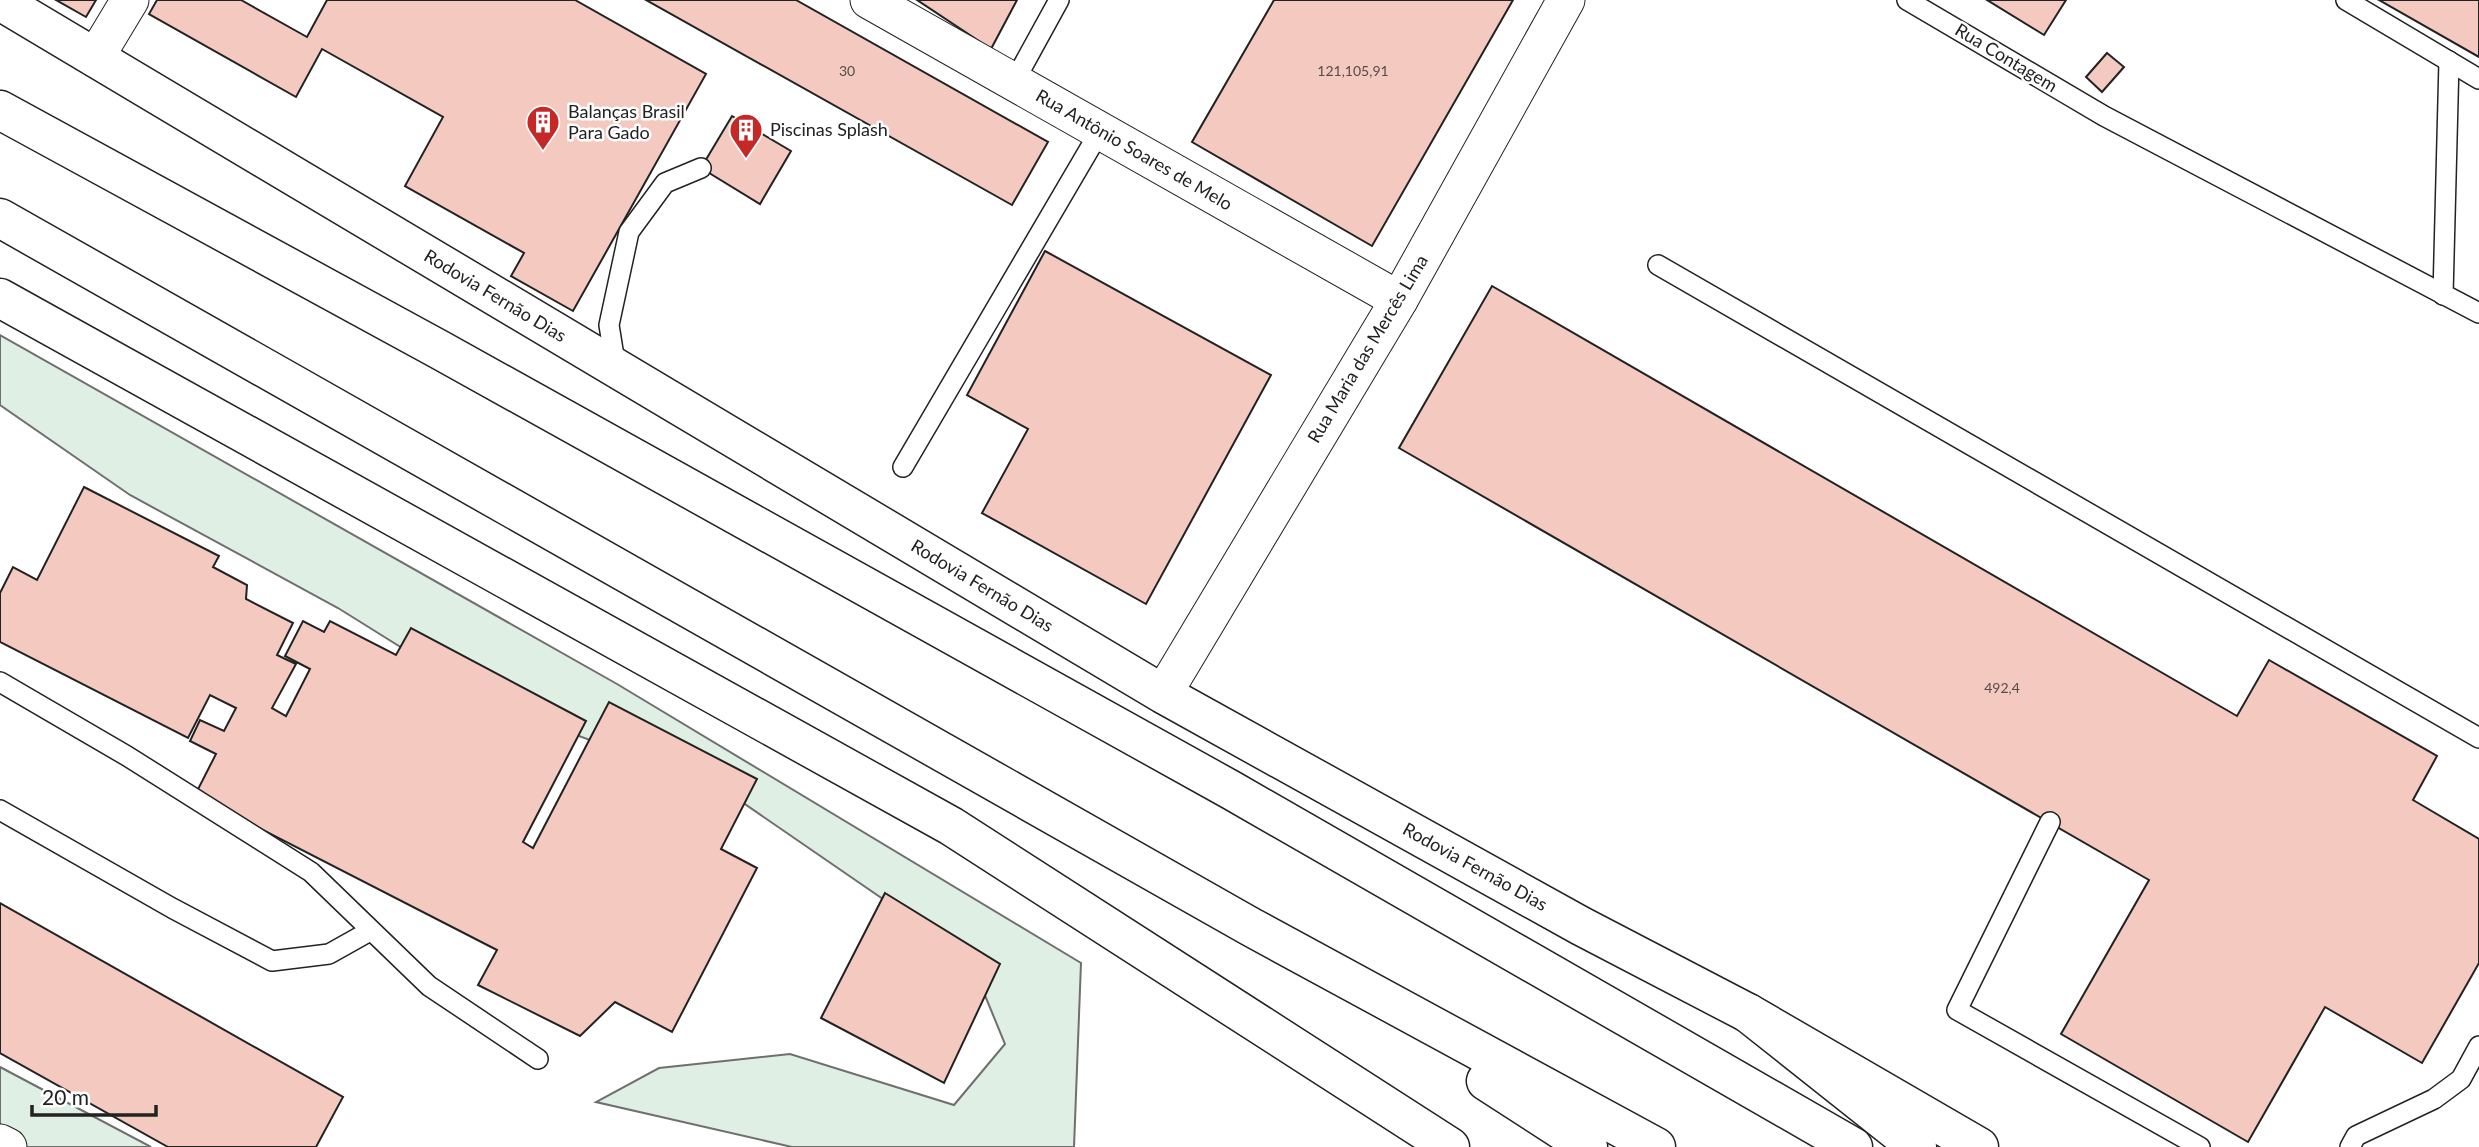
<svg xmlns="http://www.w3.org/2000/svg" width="2479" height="1147" viewBox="0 0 2479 1147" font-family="Lato,sans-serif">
  <rect width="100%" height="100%" fill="#fff"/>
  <!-- green -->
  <g fill="#e0efe3" stroke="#6f6f6f" stroke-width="2">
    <polygon points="0,335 617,684 1081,963 1074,1147 792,1147 596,1102 659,1068 790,1054 954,1105 1005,1044 970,959 723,789 492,704 338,608 130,495 0,405"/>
    <polygon points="0,1067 151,1147 16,1147 0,1138"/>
  </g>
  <!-- building -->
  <g fill="#f3c9c0" stroke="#222" stroke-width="2">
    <polygon points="56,0 96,0 86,17"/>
    <polygon points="157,0 241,0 307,37 327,0 575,0 706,74 573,311 511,276 524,253 405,186 443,117 322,49 296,97 149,14"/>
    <polygon points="646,0 796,0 1048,142 1012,205"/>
    <polygon points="917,0 1017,0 991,49"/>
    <polygon points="1274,0 1513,0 1372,246 1192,142"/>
    <polygon points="1987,0 2066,0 2044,35"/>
    <polygon points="2379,0 2479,0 2479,57"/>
    <polygon points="2107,53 2124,67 2102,92 2086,77"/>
    <polygon points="732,116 791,151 760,204 701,168"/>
    <polygon points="1045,251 1271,375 1146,604 982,513 1028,429 967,395"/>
    <polygon points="1492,286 2237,716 2269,660 2437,756 2413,800 2479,839 2479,963 2422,1063 2325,1007 2248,1142 2061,1034 2149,880 1399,448"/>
    <polygon points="84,487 219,556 213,567 247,585 246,599 293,623 277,655 296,664 272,708 286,716 310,669 285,656 303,621 324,632 330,621 396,655 411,628 586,721 523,842 533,848 609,702 757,779 721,849 757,868 672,1032 615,1002 580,1036 478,985 497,950 195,795 216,754 190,741 200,720 224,731 236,708 210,695 188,738 0,642 0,593 13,567 37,580"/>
    <polygon points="885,893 1000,964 944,1083 821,1018"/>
    <polygon points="0,903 343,1097 316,1147 168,1147 0,1053"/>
  </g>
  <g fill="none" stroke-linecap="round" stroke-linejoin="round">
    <defs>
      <g id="lane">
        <polyline points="1907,0 2104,116 2479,313"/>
        <polyline points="2346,0 2479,79"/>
        <polyline points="1014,82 1059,0"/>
        <polyline points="1658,265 2479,738"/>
        <polyline points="2443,295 2449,61"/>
        <polyline points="616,369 609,325 629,232 665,183 701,168"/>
        <polyline points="903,467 1100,131"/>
        <polyline points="0,682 127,756 311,872 429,986 538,1059"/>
        <polyline points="0,810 172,908 272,961 329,954 370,931"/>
        <polyline points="2050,822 1957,1010 2200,1147"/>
        <polyline points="2350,1147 2356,1136 2434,1099 2461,1079 2479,1046"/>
      </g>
      <g id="street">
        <polyline points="869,0 1399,300"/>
        <polyline points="95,58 130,0"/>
        <polyline points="1163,694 1399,300 1566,0"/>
        <polyline points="0,1143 8,1147"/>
      </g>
      <g id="secondary">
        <polyline points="0,1 1163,694 1581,926 1748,1013 1979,1147"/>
        <polyline points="0,298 951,826 1450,1147"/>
      </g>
      <g id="highway">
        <polyline points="0,110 440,350 1231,790 1853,1147"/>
        <polyline points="0,218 1251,927 1656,1147"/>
        <polyline points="1748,1013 1917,1147"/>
        <polyline points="1486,1081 1588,1147"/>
      </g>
    </defs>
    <!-- lane casing -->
    <use href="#lane" stroke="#222" stroke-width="22"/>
    <!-- street casing -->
    <use href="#street" stroke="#222" stroke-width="39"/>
    <!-- secondary casing -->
    <use href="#secondary" stroke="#222" stroke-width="41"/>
    <!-- highway casing -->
    <use href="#highway" stroke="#222" stroke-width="41"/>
    <!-- lane -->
    <use href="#lane" stroke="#fff" stroke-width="19"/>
    <!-- street -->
    <use href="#street" stroke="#fff" stroke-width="37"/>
    <!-- secondary -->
    <use href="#secondary" stroke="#fff" stroke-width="38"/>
    <!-- highway -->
    <use href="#highway" stroke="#fff" stroke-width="38"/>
  </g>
  <!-- icons -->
  <defs>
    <symbol id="building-pin" viewBox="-11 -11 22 30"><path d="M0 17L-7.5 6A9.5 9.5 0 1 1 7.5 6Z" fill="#c62828" stroke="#fff"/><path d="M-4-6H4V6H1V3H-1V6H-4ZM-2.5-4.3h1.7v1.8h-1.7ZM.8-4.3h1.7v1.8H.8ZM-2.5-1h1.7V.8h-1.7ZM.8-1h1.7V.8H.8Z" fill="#fff"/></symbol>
  </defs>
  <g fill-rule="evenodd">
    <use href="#building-pin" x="524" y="103" width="38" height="52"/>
    <use href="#building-pin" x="727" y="111" width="38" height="52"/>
  </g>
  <g text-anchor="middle" stroke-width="5" stroke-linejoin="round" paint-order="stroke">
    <!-- number labels -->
    <g font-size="14" fill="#564c4a">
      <text x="847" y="76">30</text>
      <text x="1353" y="76">121,105,91</text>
      <text x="2002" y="693">492,4</text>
    </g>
    <!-- street labels -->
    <g font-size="18" fill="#222" stroke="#fff">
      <text transform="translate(2006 58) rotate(31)" y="6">Rua Contagem</text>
      <text transform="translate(1134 150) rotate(30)" y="6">Rua Antônio Soares de Melo</text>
      <text transform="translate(495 296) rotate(31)" y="6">Rodovia Fernão Dias</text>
      <text transform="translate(1368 349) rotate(-59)" y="6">Rua Maria das Mercês Lima</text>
      <text transform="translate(982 586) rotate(31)" y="6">Rodovia Fernão Dias</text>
      <text transform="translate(1475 867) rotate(29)" y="6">Rodovia Fernão Dias</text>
    </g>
    <!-- poi labels -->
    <g font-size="18" fill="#222" stroke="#fff" text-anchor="start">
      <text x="568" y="118">Balanças Brasil<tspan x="568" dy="21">Para Gado</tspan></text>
      <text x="770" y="136">Piscinas Splash</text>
    </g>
  </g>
  <!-- scale -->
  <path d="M32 1105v10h124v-10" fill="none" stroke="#222222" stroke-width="3.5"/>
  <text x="42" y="1105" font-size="21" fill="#222222" stroke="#ffffff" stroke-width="5" paint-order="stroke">20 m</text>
</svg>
